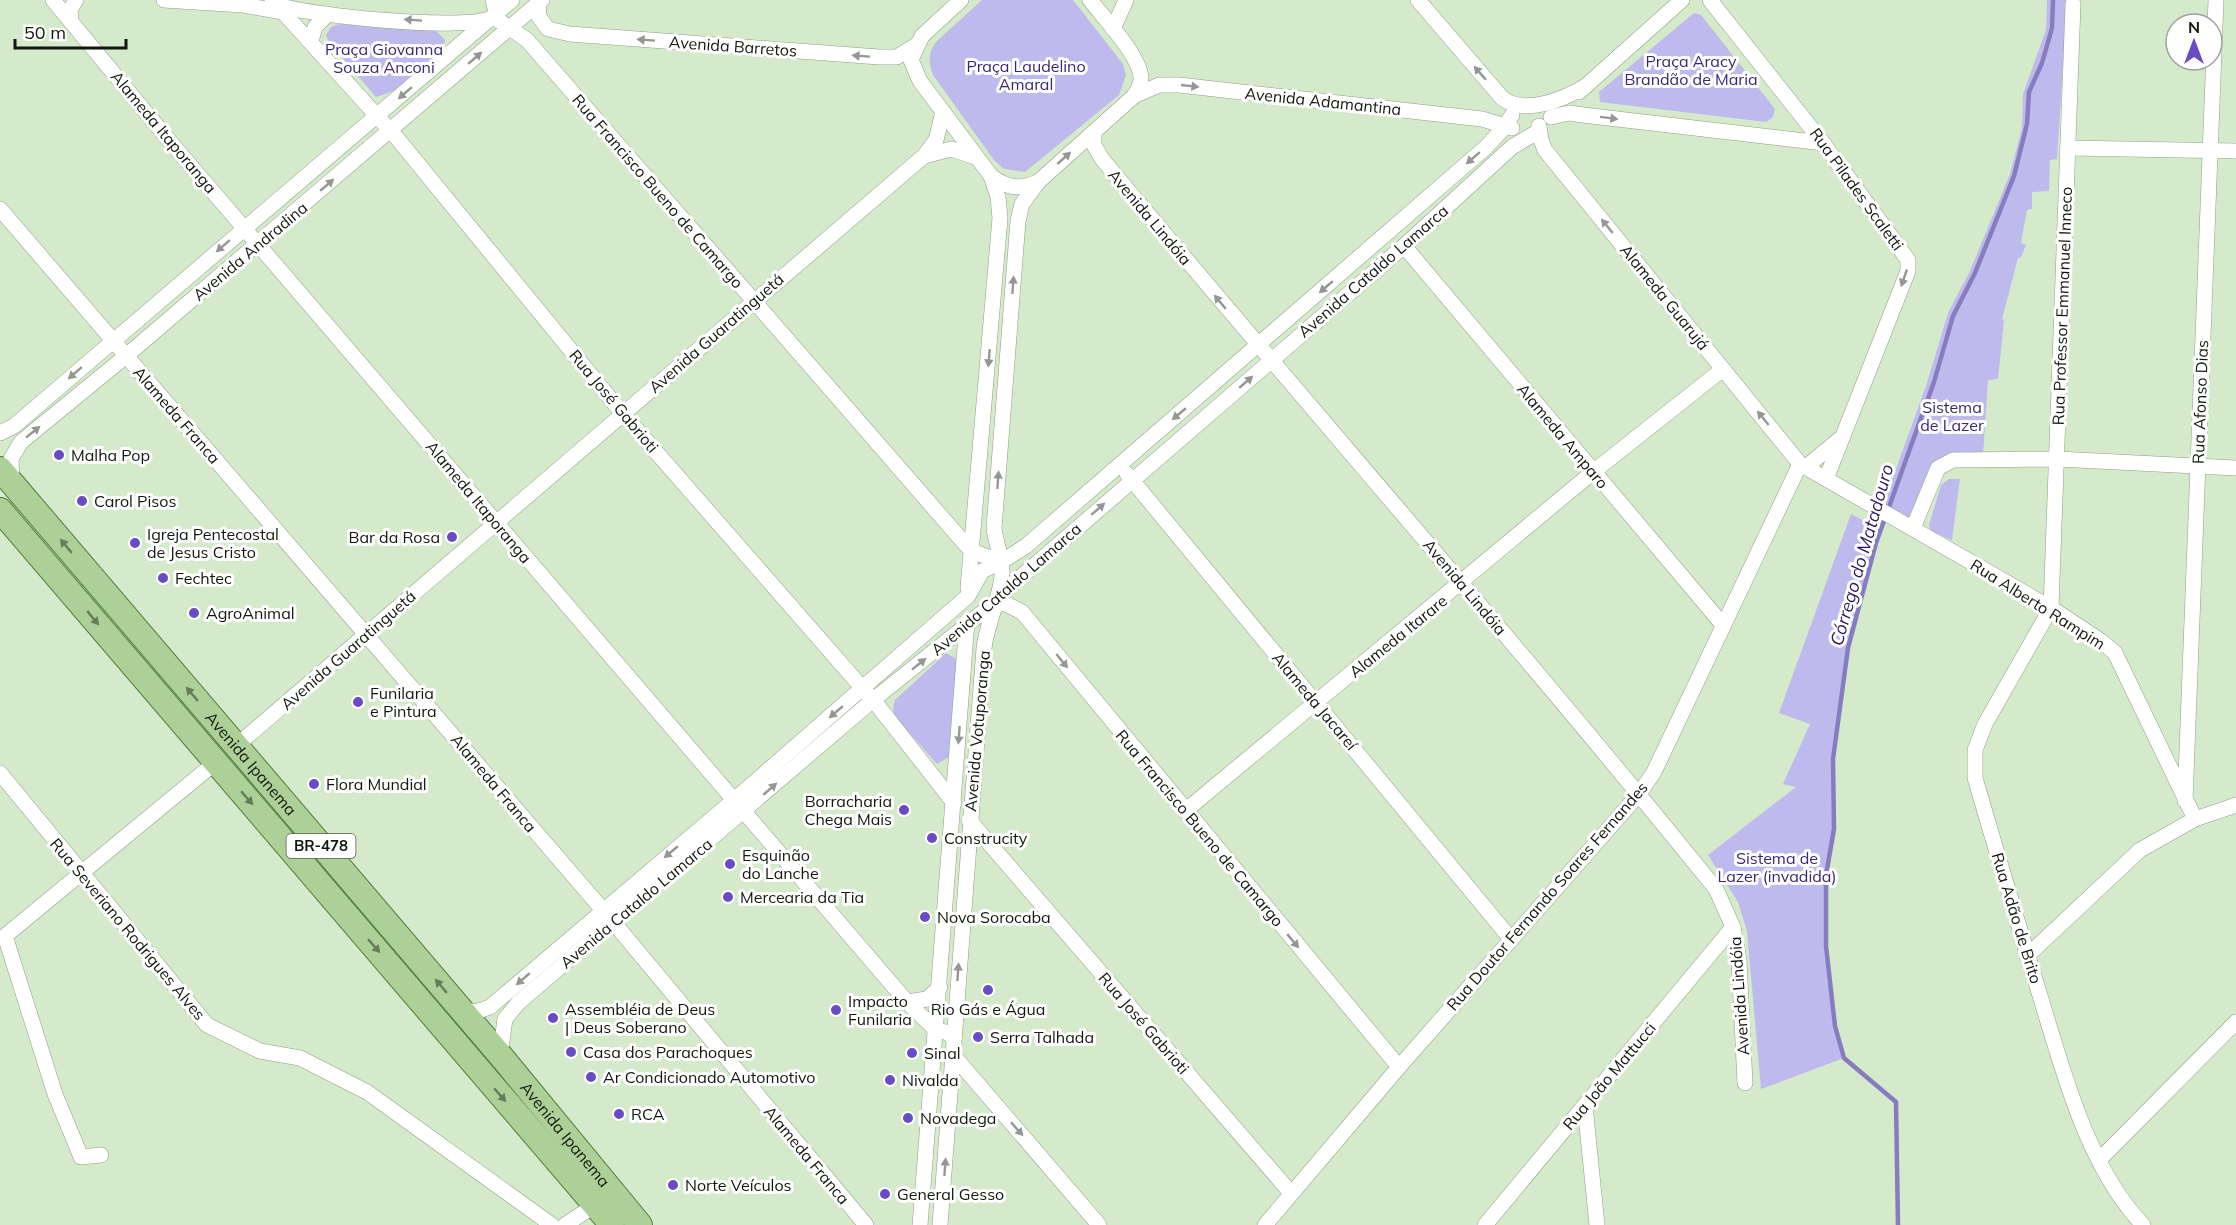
<svg xmlns="http://www.w3.org/2000/svg" width="2236" height="1225" viewBox="0 0 2236 1225" font-family="Mulish,sans-serif">
  <rect width="100%" height="100%" fill="#d5e9cb"/>
  <!-- green -->
  <g fill="#bfbaee">
    <path d="M982,0H1073L1123,64L1126,75L1119,95L1025,172L1004,169L994,160L933,75C928,62 928,52 937,41Z"/>
    <polygon points="2047,0 2067,0 2057,159 2050,160 2049,191 2032,192 2032,209 2027,210 2021,243 2026,245 2021,257 2018,258 2002,319 2004,320 1998,379 1988,380 1983,455 1951,455 1911,516 1907,518 1883,505 1926,386 1948,313 1970,271 2010,174 2022,128 2023,94 2046,30"/>
    <polygon points="1694,13 1701,15 1775,109 1773,117 1766,122 1600,102 1599,92"/>
    <polygon points="339,24 436,31 445,40 443,48 394,91 376,97 329,42 326,35 331,27"/>
    <polygon points="1949,479 1960,479 1952,540 1931,531 1929,525 1941,485"/>
    <polygon points="1851,514 1881,530 1848,648 1833,759 1834,829 1826,878 1826,946 1835,1026 1844,1058 1761,1089 1747,931 1738,902 1708,855 1796,787 1783,784 1810,724 1779,713"/>
    <polygon points="946,653 957,659 949,757 937,764 895,717 893,708 895,700"/>
  </g>
  <g fill="none" stroke-linecap="round" stroke-linejoin="round">
    <!-- stream -->
    <polyline stroke="#867dc0" stroke-width="4.5" points="1898,1225 1896,1102 1844,1058 1835,1026 1826,946 1826,875 1834,829 1833,759 1848,648 1876,543 1934,382 1953,316 1975,273 2014,176 2027,124 2029,92 2042,63 2052,28 2053,0"/>
    <defs>
      <g id="street">
        <polyline points="53,0 172,144 907,1002 936,1030 946,1032 954,1038"/>
        <polyline points="164,0 243,5 283,12"/>
        <polyline points="272,0 396,137 623,414 878,706 954,803"/>
        <polyline points="493,0 498,20 527,40 540,55 966,545 972,551 1001,562"/>
        <path d="M961,0L922,36L911,60L920,81L991,176C1007,188 1019,190 1038,182L1134,96C1138,90 1141,85 1141,78C1140,56 1104,18 1090,0"/>
        <path d="M1418,0L1502,98C1525,116 1564,99 1586,86"/>
        <polyline points="1710,0 1823,143 1908,260 1908,271 1826,479"/>
        <polyline points="538,3 539,17 548,29 570,34 879,57 897,57 916,45"/>
        <path d="M2073,4L2051,608L1985,724L1975,750V778C1997,853 2019,928 2042,1002C2064,1075 2089,1169 2143,1225"/>
        <path d="M278,5C311,16 457,30 489,19"/>
        <polyline points="71,21 70,10 76,0"/>
        <polyline points="1113,29 1126,0"/>
        <polyline points="311,41 315,27 328,14"/>
        <polyline points="1579,92 1682,0"/>
        <polyline points="1134,96 1159,85 1179,85 1482,119 1512,128"/>
        <polyline points="1551,117 1569,113 1583,115 1823,143"/>
        <polyline points="1539,126 1541,140 1545,150 1800,464 2051,608 2101,641 2115,653 2195,819"/>
        <path d="M1094,132V145L1102,159C1305,403 1516,642 1716,889L1733,927L1739,960L1745,1083"/>
        <polyline points="2068,148 2236,151"/>
        <polyline points="924,156 951,149 976,157"/>
        <polyline points="0,209 614,923 866,1225"/>
        <polyline points="1404,246 1723,625"/>
        <polyline points="0,433 14,426 512,0"/>
        <polyline points="1806,467 1841,438"/>
        <polyline points="1127,474 1510,938"/>
        <polyline points="12,482 11,459 21,442 126,356 542,0"/>
        <polyline points="1913,528 1938,468 1953,460 2057,459 2236,468"/>
        <polyline points="968,588 1000,218 998,197 991,176"/>
        <polyline points="994,603 1006,604 1022,612 1399,1067"/>
        <polyline points="236,746 924,156 936,140 943,112"/>
        <polyline points="0,773 207,1025 260,1051 300,1058 367,1092 552,1225"/>
        <polyline points="2185,801 2216,0"/>
        <polyline points="1185,811 1593,472 1723,369"/>
        <polyline points="969,820 1290,1192"/>
        <polyline points="2027,956 2140,850 2195,819 2236,805"/>
        <polyline points="907,1002 927,999 940,987"/>
        <polyline points="460,1008 475,1012 490,1007 734,800 968,596 982,571 1001,562 1026,546 1485,148 1503,129 1512,115"/>
        <polyline points="500,1055 505,1019 518,1003 873,700 994,603 1015,582 1404,246 1512,147 1534,134"/>
        <polyline points="951,1058 953,1055 1099,1225"/>
        <polyline points="1585,1106 1597,1225"/>
        <polyline points="101,1155 81,1157 55,1094 5,936 216,762"/>
        <polyline points="2099,1160 2236,1022"/>
        <polyline points="565,1225 595,1205"/>
        <polyline points="920,1225 967,621"/>
        <path d="M940,1225L984,648C987,622 1001,596 1002,575C1003,559 996,544 994,528L1018,221L1022,204L1038,182"/>
        <polyline points="1265,1225 1399,1067 1639,794 1654,772 1800,464"/>
        <polyline points="1485,1225 1733,927"/>
      </g>
      <g id="primary">
        <path id="s1" d="M0,469L500,1055L640,1225"/>
        <polyline points="0,510 612,1225"/>
      </g>
    </defs>
    <!-- street casing -->
    <use href="#street" stroke="#8ea184" stroke-width="16"/>
    <!-- primary casing -->
    <use href="#primary" stroke="#527b3a" stroke-width="26"/>
    <!-- street -->
    <use href="#street" stroke="#fff" stroke-width="15"/>
    <!-- primary -->
    <use href="#primary" stroke="#acd097" stroke-width="24"/>
  </g>
  <!-- one-way arrows -->
  <defs><path id="oneway-solid" d="M-6-.8H1V-3.2L6.5 0L1 3.2V.8H-6Z" transform="scale(1.5)"/></defs>
  <g fill="#949792">
    <use href="#oneway-solid" transform="translate(413 20) rotate(-176)"/>
    <use href="#oneway-solid" transform="translate(646 40) rotate(-176)"/>
    <use href="#oneway-solid" transform="translate(861 56) rotate(-176)"/>
    <use href="#oneway-solid" transform="translate(475 58) rotate(-41)"/>
    <use href="#oneway-solid" transform="translate(1480 73) rotate(-131)"/>
    <use href="#oneway-solid" transform="translate(1190 86) rotate(6)"/>
    <use href="#oneway-solid" transform="translate(405 93) rotate(139)"/>
    <use href="#oneway-solid" transform="translate(1609 118) rotate(7)"/>
    <use href="#oneway-solid" transform="translate(1064 158) rotate(-42)"/>
    <use href="#oneway-solid" transform="translate(1473 158) rotate(139)"/>
    <use href="#oneway-solid" transform="translate(327 185) rotate(-41)"/>
    <use href="#oneway-solid" transform="translate(1607 226) rotate(-129)"/>
    <use href="#oneway-solid" transform="translate(223 246) rotate(139)"/>
    <use href="#oneway-solid" transform="translate(1904 278) rotate(109)"/>
    <use href="#oneway-solid" transform="translate(1013 285) rotate(-86)"/>
    <use href="#oneway-solid" transform="translate(1326 287) rotate(139)"/>
    <use href="#oneway-solid" transform="translate(1220 302) rotate(-130)"/>
    <use href="#oneway-solid" transform="translate(989 358) rotate(95)"/>
    <use href="#oneway-solid" transform="translate(75 373) rotate(139)"/>
    <use href="#oneway-solid" transform="translate(1246 382) rotate(-41)"/>
    <use href="#oneway-solid" transform="translate(1179 414) rotate(140)"/>
    <use href="#oneway-solid" transform="translate(1763 418) rotate(-129)"/>
    <use href="#oneway-solid" transform="translate(33 432) rotate(-39)"/>
    <use href="#oneway-solid" transform="translate(998 480) rotate(-86)"/>
    <use href="#oneway-solid" transform="translate(1098 509) rotate(-41)"/>
    <use href="#oneway-solid" transform="translate(1062 661) rotate(51)"/>
    <use href="#oneway-solid" transform="translate(919 664) rotate(-39)"/>
    <use href="#oneway-solid" transform="translate(836 712) rotate(139)"/>
    <use href="#oneway-solid" transform="translate(959 735) rotate(94)"/>
    <use href="#oneway-solid" transform="translate(770 789) rotate(-41)"/>
    <use href="#oneway-solid" transform="translate(671 852) rotate(140)"/>
    <use href="#oneway-solid" transform="translate(1293 941) rotate(50)"/>
    <use href="#oneway-solid" transform="translate(958 972) rotate(-86)"/>
    <use href="#oneway-solid" transform="translate(523 979) rotate(139)"/>
    <use href="#oneway-solid" transform="translate(1017 1129) rotate(49)"/>
    <use href="#oneway-solid" transform="translate(945 1167) rotate(-86)"/>
  </g>
  <g fill="#667d59">
    <use href="#oneway-solid" transform="translate(66 546) rotate(-130)"/>
    <use href="#oneway-solid" transform="translate(93 618) rotate(50)"/>
    <use href="#oneway-solid" transform="translate(192 694) rotate(-130)"/>
    <use href="#oneway-solid" transform="translate(247 798) rotate(49)"/>
    <use href="#oneway-solid" transform="translate(374 946) rotate(49)"/>
    <use href="#oneway-solid" transform="translate(441 986) rotate(-130)"/>
    <use href="#oneway-solid" transform="translate(500 1095) rotate(49)"/>
  </g>
  <!-- markers -->
  <g fill="#684cc5" stroke="#fff" stroke-width="2">
    <circle cx="59" cy="455" r="6"/>
    <circle cx="82" cy="501" r="6"/>
    <circle cx="452" cy="537" r="6"/>
    <circle cx="135" cy="543" r="6"/>
    <circle cx="163" cy="578" r="6"/>
    <circle cx="194" cy="613" r="6"/>
    <circle cx="358" cy="702" r="6"/>
    <circle cx="314" cy="784" r="6"/>
    <circle cx="904" cy="810" r="6"/>
    <circle cx="932" cy="838" r="6"/>
    <circle cx="730" cy="864" r="6"/>
    <circle cx="728" cy="897" r="6"/>
    <circle cx="925" cy="917" r="6"/>
    <circle cx="988" cy="990" r="6"/>
    <circle cx="836" cy="1010" r="6"/>
    <circle cx="553" cy="1018" r="6"/>
    <circle cx="978" cy="1037" r="6"/>
    <circle cx="571" cy="1052" r="6"/>
    <circle cx="912" cy="1053" r="6"/>
    <circle cx="591" cy="1077" r="6"/>
    <circle cx="890" cy="1080" r="6"/>
    <circle cx="619" cy="1114" r="6"/>
    <circle cx="908" cy="1118" r="6"/>
    <circle cx="673" cy="1185" r="6"/>
    <circle cx="885" cy="1194" r="6"/>
  </g>
  <g text-anchor="middle" stroke-width="6" stroke-linejoin="round" paint-order="stroke">
    <!-- shield labels -->
    <rect fill="#fff" stroke="#585d56" stroke-width="1.5" x="286.5" y="834" width="69" height="24" rx="4.5"/>
    <g font-size="15" font-weight="bold" fill="#11180d">
      <text x="321" y="851">BR-478</text>
    </g>
    <!-- street labels -->
    <g font-size="16" fill="#11180d" stroke="#fff">
      <text transform="translate(733 46) rotate(4)" y="6">Avenida Barretos</text>
      <text transform="translate(1323 101) rotate(6)" y="6">Avenida Adamantina</text>
      <text transform="translate(164 132) rotate(50)" y="6">Alameda Itaporanga</text>
      <text transform="translate(1857 189) rotate(54)" y="6">Rua Pilades Scaletti</text>
      <text transform="translate(658 191) rotate(49)" y="6">Rua Francisco Bueno de Camargo</text>
      <text transform="translate(1150 217) rotate(50)" y="6">Avenida Lindóia</text>
      <text transform="translate(250 251) rotate(-40)" y="6">Avenida Andradina</text>
      <text transform="translate(1373 271) rotate(-41)" y="6">Avenida Cataldo Lamarca</text>
      <text transform="translate(1665 297) rotate(51)" y="6">Alameda Guarujá</text>
      <text transform="translate(2062 306) rotate(-88)" y="6">Rua Professor Emmanuel Inneco</text>
      <text transform="translate(716 333) rotate(-41)" y="6">Avenida Guaratinguetá</text>
      <text transform="translate(614 401) rotate(50)" y="6">Rua José Gabrioti</text>
      <text transform="translate(2200 402) rotate(-88)" y="6">Rua Afonso Dias</text>
      <text transform="translate(177 415) rotate(49)" y="6">Alameda Franca</text>
      <text transform="translate(1563 436) rotate(50)" y="6">Alameda Amparo</text>
      <text transform="translate(479 502) rotate(50)" y="6">Alameda Itaporanga</text>
      <text transform="translate(1465 587) rotate(50)" y="6">Avenida Lindóia</text>
      <text transform="translate(1006 589) rotate(-41)" y="6">Avenida Cataldo Lamarca</text>
      <text transform="translate(2038 604) rotate(32)" y="6">Rua Alberto Rampim</text>
      <text transform="translate(1398 636) rotate(-39)" y="6">Alameda Itarare</text>
      <text transform="translate(348 650) rotate(-41)" y="6">Avenida Guaratinguetá</text>
      <text transform="translate(1315 701) rotate(50)" y="6">Alameda Jacareí</text>
      <text transform="translate(977 731) rotate(-85)" y="6">Avenida Votuporanga</text>
      <text dy="6" stroke="none"><textPath href="#s1" startOffset="387">Avenida Ipanema</textPath></text>
      <text transform="translate(494 783) rotate(50)" y="6">Alameda Franca</text>
      <text transform="translate(1200 828) rotate(50)" y="6">Rua Francisco Bueno de Camargo</text>
      <text transform="translate(1547 896) rotate(-49)" y="6">Rua Doutor Fernando Soares Fernandes</text>
      <text transform="translate(636 903) rotate(-40)" y="6">Avenida Cataldo Lamarca</text>
      <text transform="translate(2017 918) rotate(73)" y="6">Rua Adão de Brito</text>
      <text transform="translate(128 929) rotate(50)" y="6">Rua Severiano Rodrigues Alves</text>
      <text transform="translate(1739 996) rotate(-94)" y="6">Avenida Lindóia</text>
      <text transform="translate(1144 1023) rotate(49)" y="6">Rua José Gabrioti</text>
      <text transform="translate(1609 1076) rotate(-50)" y="6">Rua João Mattucci</text>
      <text dy="6" stroke="none"><textPath href="#s1" startOffset="873">Avenida Ipanema</textPath></text>
      <text transform="translate(807 1155) rotate(50)" y="6">Alameda Franca</text>
    </g>
    <!-- park labels -->
    <g font-size="16" fill="#3a2776" stroke="#fff">
      <text x="384" y="55">Praça Giovanna<tspan x="384" dy="18">Souza Anconi</tspan></text>
      <text x="1691" y="67">Praça Aracy<tspan x="1691" dy="18">Brandão de Maria</tspan></text>
      <text x="1026" y="72">Praça Laudelino<tspan x="1026" dy="18">Amaral</tspan></text>
      <text x="1952" y="413">Sistema<tspan x="1952" dy="18">de Lazer</tspan></text>
      <text x="1777" y="864">Sistema de<tspan x="1777" dy="18">Lazer (invadida)</tspan></text>
    </g>
    <!-- poi labels -->
    <g font-size="16" fill="#11180d" stroke="#fff" text-anchor="start">
      <text x="71" y="461">Malha Pop</text>
      <text x="94" y="507">Carol Pisos</text>
      <text x="147" y="540">Igreja Pentecostal<tspan x="147" dy="18">de Jesus Cristo</tspan></text>
      <text x="440" y="543" text-anchor="end">Bar da Rosa</text>
      <text x="175" y="584">Fechtec</text>
      <text x="206" y="619">AgroAnimal</text>
      <text x="370" y="699">Funilaria<tspan x="370" dy="18">e Pintura</tspan></text>
      <text x="326" y="790">Flora Mundial</text>
      <text x="892" y="807" text-anchor="end">Borracharia<tspan x="892" dy="18">Chega Mais</tspan></text>
      <text x="944" y="844">Construcity</text>
      <text x="742" y="861">Esquinão<tspan x="742" dy="18">do Lanche</tspan></text>
      <text x="740" y="903">Mercearia da Tia</text>
      <text x="937" y="923">Nova Sorocaba</text>
      <text x="848" y="1007">Impacto<tspan x="848" dy="18">Funilaria</tspan></text>
      <text x="565" y="1015">Assembléia de Deus<tspan x="565" dy="18">| Deus Soberano</tspan></text>
      <text x="988" y="1015" text-anchor="middle">Rio Gás e Água</text>
      <text x="990" y="1043">Serra Talhada</text>
      <text x="583" y="1058">Casa dos Parachoques</text>
      <text x="924" y="1059">Sinal</text>
      <text x="603" y="1083">Ar Condicionado Automotivo</text>
      <text x="902" y="1086">Nivalda</text>
      <text x="631" y="1120">RCA</text>
      <text x="920" y="1124">Novadega</text>
      <text x="685" y="1191">Norte Veículos</text>
      <text x="897" y="1200">General Gesso</text>
    </g>
    <!-- water labels -->
    <g font-size="18" font-style="italic" fill="#2d1666" stroke="#fff">
      <text transform="translate(1862 555) rotate(-74)" y="6">Córrego do Matadouro</text>
    </g>
  </g>
  <!-- north arrow -->
  <g transform="translate(2194 42)"><circle r="28" fill="#ffffff" stroke="#a0a39e" stroke-width="1.5"/>
  <path d="M0-4.5L10 22L0 15L-10 22Z" fill="#684cc5"/>
  <text y="-9" font-size="16" font-weight="bold" text-anchor="middle" fill="#11180d">N</text>
  </g>
  <!-- scale -->
  <path d="M15 39v9h111v-9" fill="none" stroke="#11180d" stroke-width="3"/>
  <text x="24" y="39" font-size="18" fill="#11180d" stroke="#ffffff" stroke-width="4.5" paint-order="stroke">50 m</text>
</svg>
